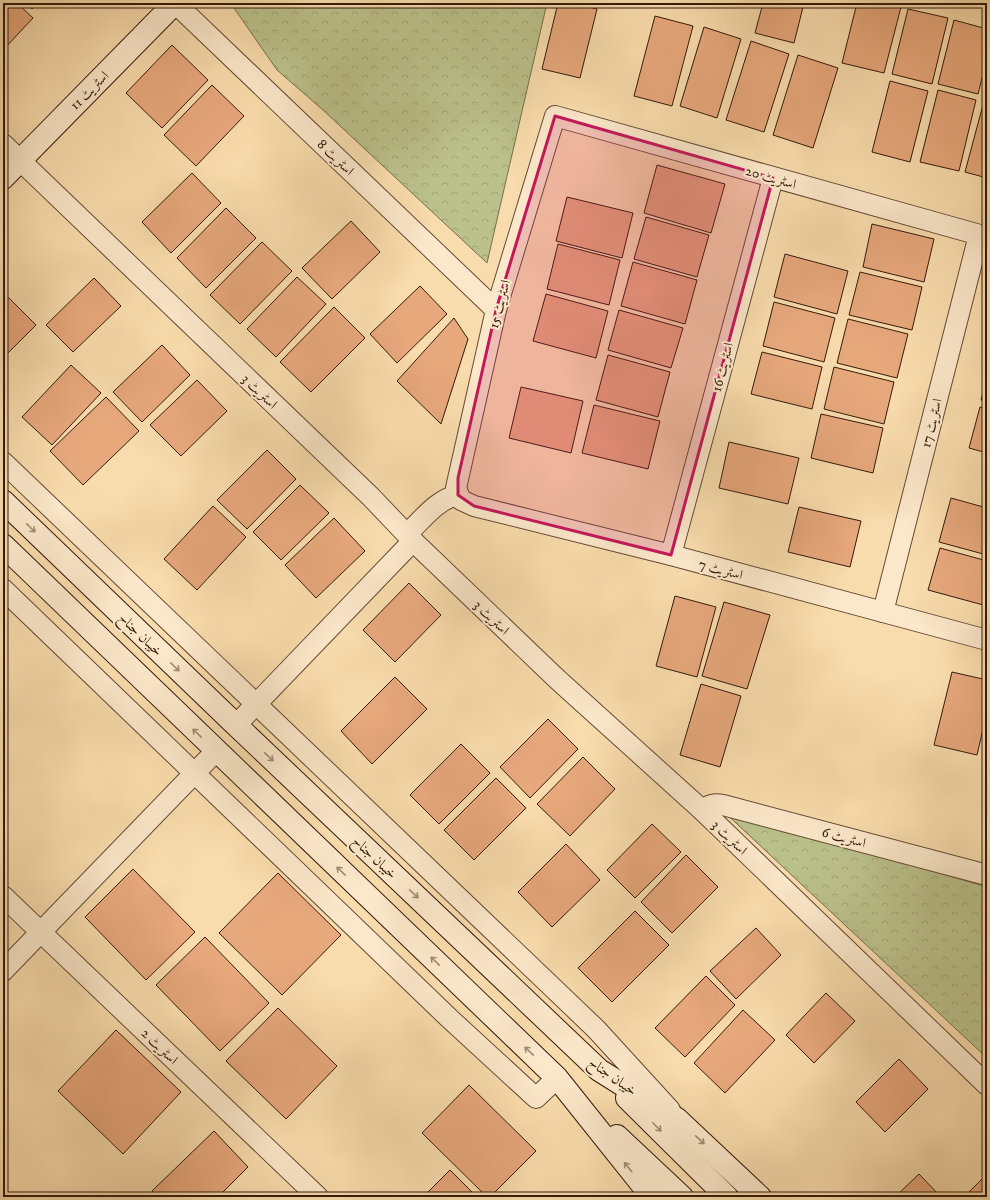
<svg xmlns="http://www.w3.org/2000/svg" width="990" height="1200" viewBox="0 0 990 1200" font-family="'IM FELL DW Pica',Amiri,serif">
  <defs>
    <pattern id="park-crowns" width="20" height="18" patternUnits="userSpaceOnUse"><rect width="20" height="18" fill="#bbc18b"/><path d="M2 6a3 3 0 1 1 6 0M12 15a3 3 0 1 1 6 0" fill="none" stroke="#a1a577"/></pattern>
  </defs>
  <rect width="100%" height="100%" fill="#f9dcad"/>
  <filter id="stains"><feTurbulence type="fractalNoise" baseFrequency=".005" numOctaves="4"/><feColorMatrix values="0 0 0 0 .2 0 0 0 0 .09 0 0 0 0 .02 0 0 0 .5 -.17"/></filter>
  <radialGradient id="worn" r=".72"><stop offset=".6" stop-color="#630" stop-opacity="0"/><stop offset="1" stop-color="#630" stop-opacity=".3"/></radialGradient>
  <!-- park -->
  <g fill="url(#park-crowns)" stroke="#786e4b">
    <polygon points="235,3 547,3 487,263 323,110 277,70 234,8"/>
    <polygon points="721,809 987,887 987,1058"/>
  </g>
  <!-- building -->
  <g fill="#e7a87c" stroke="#341a0b">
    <polygon points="3,3 17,3 33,18 3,50"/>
    <polygon points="26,3 38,3 32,9"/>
    <polygon points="558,3 574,3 597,9 580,78 542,69"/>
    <polygon points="763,3 804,3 794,43 755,33"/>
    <polygon points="857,3 902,3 884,73 842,63"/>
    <polygon points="908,9 948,18 932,84 892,74"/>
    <polygon points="655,16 693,26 672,106 634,96"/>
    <polygon points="954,20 987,29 987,58 978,94 938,84"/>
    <polygon points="704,27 741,39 717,118 680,106"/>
    <polygon points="751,41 789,54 764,132 726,120"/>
    <polygon points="172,45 208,80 162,128 126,93"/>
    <polygon points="798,55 838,68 813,148 773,135"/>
    <polygon points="890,81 928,91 910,162 872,152"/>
    <polygon points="212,85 244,116 196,166 164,135"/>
    <polygon points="938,90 976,100 959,171 920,162"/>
    <polygon points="984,101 987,102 987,178 965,172"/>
    <polygon points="657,165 725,184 711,233 644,213"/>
    <polygon points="192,173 221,203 171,253 142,222"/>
    <polygon points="567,197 633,213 622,258 556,241"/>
    <polygon points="226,208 256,238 206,288 177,258"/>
    <polygon points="646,217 709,235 697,277 634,259"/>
    <polygon points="351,221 380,252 332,299 302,268"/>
    <polygon points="872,224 934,239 924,282 863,267"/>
    <polygon points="262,242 292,271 240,324 210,295"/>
    <polygon points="558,244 620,260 609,305 547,289"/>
    <polygon points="785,254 848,271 837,314 774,297"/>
    <polygon points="633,262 697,280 685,324 621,306"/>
    <polygon points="860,272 922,287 912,330 849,315"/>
    <polygon points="297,277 326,304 276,357 247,329"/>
    <polygon points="94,278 121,306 73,352 46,325"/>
    <polygon points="420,286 447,314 397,363 370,334"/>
    <polygon points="5,294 36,325 3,358 3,296"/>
    <polygon points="546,294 608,311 596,358 533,341"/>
    <polygon points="774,302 835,318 824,362 763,346"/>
    <polygon points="334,307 365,338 311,392 280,362"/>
    <polygon points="619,310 683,328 671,368 608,350"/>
    <polygon points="454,318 468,339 441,424 397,381"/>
    <polygon points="848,319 908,334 897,378 837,363"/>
    <polygon points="162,345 190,375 142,422 113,392"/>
    <polygon points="762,352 822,367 812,409 751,394"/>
    <polygon points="608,355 670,372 658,417 596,400"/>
    <polygon points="71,365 101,393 52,445 22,417"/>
    <polygon points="834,367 894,382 884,424 824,409"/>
    <polygon points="987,378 987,402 981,400"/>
    <polygon points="197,380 227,411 181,456 150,425"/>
    <polygon points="521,387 583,401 571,453 509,438"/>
    <polygon points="106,397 139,431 83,485 50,451"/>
    <polygon points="594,405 660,421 648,469 582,453"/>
    <polygon points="980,407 987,409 987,453 969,448"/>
    <polygon points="821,414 883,428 873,473 811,458"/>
    <polygon points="729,442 799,458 788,504 719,488"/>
    <polygon points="267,450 296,479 247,529 217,500"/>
    <polygon points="300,485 329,513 281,560 253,532"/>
    <polygon points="951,498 987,508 987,555 939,542"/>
    <polygon points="213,506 246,537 197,590 164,559"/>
    <polygon points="799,507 861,521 850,567 788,552"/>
    <polygon points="334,518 365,551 316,598 285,565"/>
    <polygon points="940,548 987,561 987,606 928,590"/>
    <polygon points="409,583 441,615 395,662 363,630"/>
    <polygon points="675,596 716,607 697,677 656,666"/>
    <polygon points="724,602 770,615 747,689 702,676"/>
    <polygon points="952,672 987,680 987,712 977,755 934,745"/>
    <polygon points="395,677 427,709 372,764 341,731"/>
    <polygon points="701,684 741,696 720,767 680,755"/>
    <polygon points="548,719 578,749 530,798 500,767"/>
    <polygon points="461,744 490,773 439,824 410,795"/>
    <polygon points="583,757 615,789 570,836 537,804"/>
    <polygon points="496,778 526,808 474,860 444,830"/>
    <polygon points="652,824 681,852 635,898 607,870"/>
    <polygon points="566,844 600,880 552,927 518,892"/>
    <polygon points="686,855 718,887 672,933 641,902"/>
    <polygon points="133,869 195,932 146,980 85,917"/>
    <polygon points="278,873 341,935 282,995 219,933"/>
    <polygon points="635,911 669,945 612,1002 578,968"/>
    <polygon points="756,928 781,955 736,999 710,971"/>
    <polygon points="205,937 269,1003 220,1051 156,985"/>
    <polygon points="706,976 735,1005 685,1057 655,1028"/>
    <polygon points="826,993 855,1021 814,1063 786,1035"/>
    <polygon points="278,1008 337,1066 286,1119 226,1061"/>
    <polygon points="743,1010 775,1040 725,1093 694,1063"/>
    <polygon points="116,1030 181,1092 123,1154 58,1091"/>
    <polygon points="899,1059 928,1089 885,1132 856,1102"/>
    <polygon points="469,1085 536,1151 490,1197 487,1197 422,1133"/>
    <polygon points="214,1131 248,1167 218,1197 157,1197 152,1191"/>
    <polygon points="450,1170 477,1197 423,1197"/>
    <polygon points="919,1174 941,1197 895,1197"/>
    <polygon points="987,1174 987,1197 964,1197"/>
  </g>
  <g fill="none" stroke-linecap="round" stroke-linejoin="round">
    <defs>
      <g id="street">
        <polyline points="175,3 496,310"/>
        <polyline points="3,144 371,497 413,541 557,679 702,810 987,1085"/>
        <polyline points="987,237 555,116 496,310 456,488 461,500 474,506 671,555 987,640"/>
        <polyline points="3,462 596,1029 670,1110"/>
        <path d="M407,534C422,520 437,499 458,495"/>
        <polyline points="671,555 773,178"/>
        <polyline points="3,589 450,1019 536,1098 557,1078"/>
        <polyline points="883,612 979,235"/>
        <polyline points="236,725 413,541"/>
        <path d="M702,810C709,805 714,803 723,805L987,875"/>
        <polyline points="3,896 318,1197"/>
        <polyline points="3,971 216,751"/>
      </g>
      <g id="secondary">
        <polyline points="3,178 175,3"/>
        <polyline points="3,501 236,725 599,1070 677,1119 760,1197"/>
        <polyline points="3,545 557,1078 652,1197"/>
        <polyline points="627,1098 727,1197"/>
        <polyline points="617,1136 682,1197"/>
      </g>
    </defs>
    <!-- street casing -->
    <use href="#street" stroke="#654a34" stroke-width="22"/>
    <!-- secondary casing -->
    <use href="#secondary" stroke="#341a0b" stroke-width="24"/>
    <!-- street -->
    <use href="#street" stroke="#fbe8ca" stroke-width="20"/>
    <!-- secondary -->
    <use href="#secondary" stroke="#fbe8ca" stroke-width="22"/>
  </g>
  <!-- one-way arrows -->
  <defs><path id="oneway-shaft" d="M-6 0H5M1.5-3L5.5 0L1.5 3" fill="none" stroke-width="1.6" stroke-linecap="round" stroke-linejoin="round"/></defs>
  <g stroke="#a18b74">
    <use href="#oneway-shaft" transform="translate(31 528) rotate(44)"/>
    <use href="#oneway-shaft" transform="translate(175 667) rotate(44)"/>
    <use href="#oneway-shaft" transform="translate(197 733) rotate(-136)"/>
    <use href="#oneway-shaft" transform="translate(269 757) rotate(43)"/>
    <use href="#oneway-shaft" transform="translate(341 871) rotate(-136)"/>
    <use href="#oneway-shaft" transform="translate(414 894) rotate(43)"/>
    <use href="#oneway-shaft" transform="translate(435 961) rotate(-136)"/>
    <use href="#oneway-shaft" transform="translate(529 1051) rotate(-136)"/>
    <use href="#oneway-shaft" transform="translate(657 1127) rotate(45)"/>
    <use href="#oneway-shaft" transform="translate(700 1140) rotate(43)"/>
    <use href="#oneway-shaft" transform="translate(628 1167) rotate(-129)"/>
  </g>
  <!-- marked area -->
  <path fill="#c2185b" fill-opacity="0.2" stroke="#c2185b" stroke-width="3" stroke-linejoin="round" d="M555,116L773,178L671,555L474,506L458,495V478L496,310Z"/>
  <g text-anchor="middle" stroke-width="4" stroke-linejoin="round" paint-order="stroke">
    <!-- street labels -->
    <g font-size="14" fill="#341a0b" stroke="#fbe8ca">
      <text transform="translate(89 90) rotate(-45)" y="5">اسٹریٹ 11</text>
      <text transform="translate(336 157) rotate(44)" y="5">اسٹریٹ 8</text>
      <text transform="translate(771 177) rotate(16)" y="5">اسٹریٹ 20</text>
      <text transform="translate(499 304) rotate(-75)" y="5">اسٹریٹ 15</text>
      <text transform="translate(722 367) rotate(-75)" y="5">اسٹریٹ 16</text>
      <text transform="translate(260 391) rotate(44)" y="5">اسٹریٹ 3</text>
      <text transform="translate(931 423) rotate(-76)" y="5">اسٹریٹ 17</text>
      <text transform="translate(721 569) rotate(15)" y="5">اسٹریٹ 7</text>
      <text transform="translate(492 617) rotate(44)" y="5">اسٹریٹ 3</text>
      <text transform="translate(141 634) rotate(44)" y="5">خیبان جناح</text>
      <text transform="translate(730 837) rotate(44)" y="5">اسٹریٹ 3</text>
      <text transform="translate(844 837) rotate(15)" y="5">اسٹریٹ 6</text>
      <text transform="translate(375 857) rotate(43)" y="5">خیبان جناح</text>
      <text transform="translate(160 1046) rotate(44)" y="5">اسٹریٹ 2</text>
      <text transform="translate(613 1076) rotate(35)" y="5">خیبان جناح</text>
    </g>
  </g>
  <!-- margin -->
  <rect width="990" height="1200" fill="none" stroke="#f9dcad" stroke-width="16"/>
  <rect x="4" y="4" width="982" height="1192" fill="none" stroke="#341a0b" stroke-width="2"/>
  <rect x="8" y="8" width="974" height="1184" fill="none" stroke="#341a0b"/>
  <rect width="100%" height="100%" filter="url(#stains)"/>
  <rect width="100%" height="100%" fill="url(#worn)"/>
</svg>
